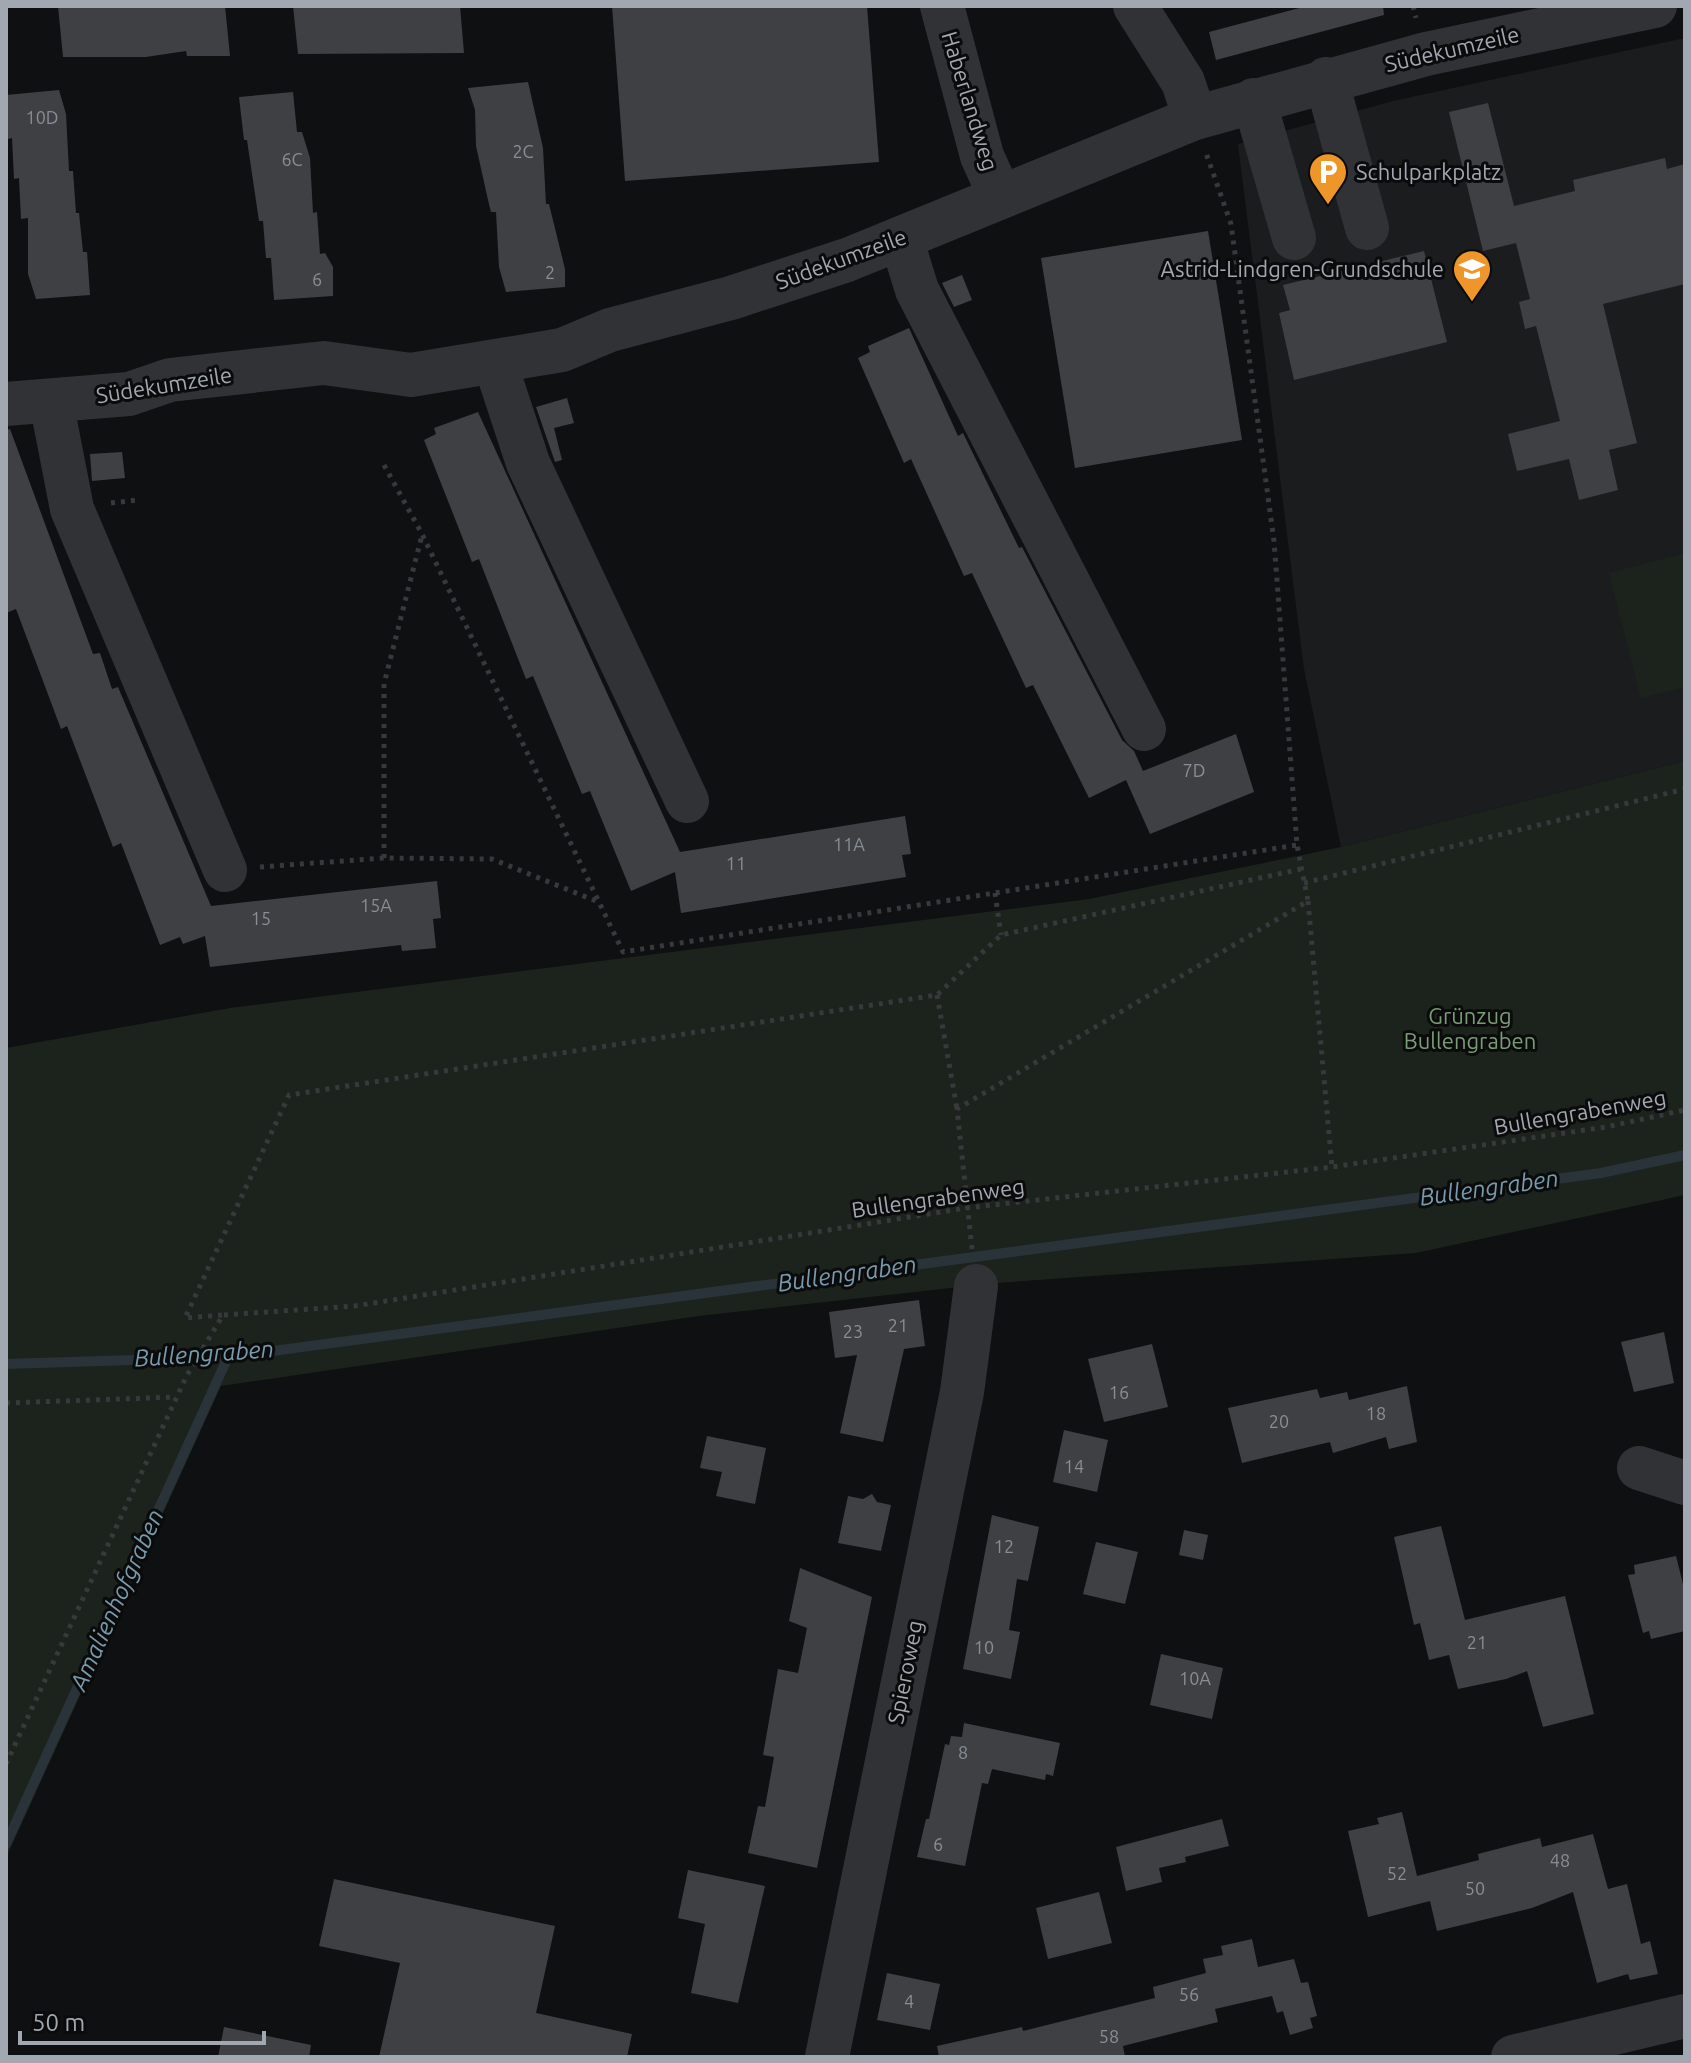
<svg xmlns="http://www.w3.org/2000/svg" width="1691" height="2063" viewBox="0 0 1691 2063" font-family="Ubuntu,sans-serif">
  <rect width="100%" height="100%" fill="#0f1011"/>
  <!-- built -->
  <polygon fill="#1b1c1e" points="1685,38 1685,761 1341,847 1304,669 1238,144 1393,101"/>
  <!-- green -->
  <g fill="#1c231c">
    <polygon points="1685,553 1685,687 1641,698 1609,573"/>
    <polygon points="1685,761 1685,1195 1416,1253 996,1283 699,1316 221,1386 6,1858 6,1048 230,1008 1089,899 1341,847"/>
  </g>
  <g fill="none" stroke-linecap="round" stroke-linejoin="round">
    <!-- stream -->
    <g stroke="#293339" stroke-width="10">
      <polyline points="6,1364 228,1357 1601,1173 1685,1155"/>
      <polyline points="6,1844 228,1357"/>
    </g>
  </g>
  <!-- building -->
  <g fill="#3e4044">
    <polygon points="58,6 225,6 230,56 187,56 186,51 146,57 63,57"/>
    <polygon points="293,6 460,6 464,53 298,54"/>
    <polygon points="612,6 867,6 879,162 625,181"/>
    <polygon points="1307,6 1383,6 1384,15 1216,60 1209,32"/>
    <polygon points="528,82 543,148 546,204 549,204 565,269 565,287 506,292 499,267 496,212 491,212 488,200 476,146 475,110 468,88"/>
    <polygon points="59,90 66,114 69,171 73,171 76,213 79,213 83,252 87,252 90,295 36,299 28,274 28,218 21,219 19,178 14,179 12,138 8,139 6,95"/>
    <polygon points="293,92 297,132 302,132 310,158 313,213 317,212 320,254 325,253 333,267 333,296 274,300 271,258 266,258 263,221 259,221 247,140 244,140 239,97"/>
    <polygon points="1488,103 1514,206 1575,191 1573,180 1665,158 1667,169 1685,164 1685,284 1603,304 1637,443 1609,450 1618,490 1579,500 1569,459 1517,471 1508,434 1560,421 1536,326 1525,329 1519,302 1530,299 1516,243 1483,251 1449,112"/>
    <polygon points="1208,231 1242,440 1075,468 1041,258"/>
    <polygon points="1424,251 1447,342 1294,380 1279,313 1290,310 1283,285"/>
    <polygon points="962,275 972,300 954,307 942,283"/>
    <polygon points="909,328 958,436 963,433 1019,548 1022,547 1122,740 1134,751 1143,771 1236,734 1254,792 1150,834 1126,780 1089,798 1033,685 1026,688 972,573 964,576 911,459 904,463 858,358 870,352 868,346"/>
    <polygon points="567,398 574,423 554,428 562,460 555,462 536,407"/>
    <polygon points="478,412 680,852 905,816 911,854 902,855 906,877 681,913 675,872 631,891 590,791 582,794 533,676 526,679 479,559 472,562 424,440 436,434 434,428"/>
    <polygon points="10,429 93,654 100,653 112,689 118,687 211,906 437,881 441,918 433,919 436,948 402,951 401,945 210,967 205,936 183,944 180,937 160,945 121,843 113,847 67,726 61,729 16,609 6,613 6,430"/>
    <polygon points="122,452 125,478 92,481 90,454"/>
    <polygon points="919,1300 925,1346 904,1349 883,1442 840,1433 857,1355 835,1358 829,1312"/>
    <polygon points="1664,1332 1674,1383 1634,1392 1621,1342"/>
    <polygon points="1152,1344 1168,1407 1104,1422 1088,1359"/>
    <polygon points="1407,1386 1417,1442 1389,1449 1386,1437 1333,1453 1330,1442 1242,1463 1228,1408 1317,1389 1320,1398 1347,1392 1349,1400"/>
    <polygon points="1064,1430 1108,1440 1097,1492 1053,1482"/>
    <polygon points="707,1436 766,1448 755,1504 716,1496 722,1472 700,1468"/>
    <polygon points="872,1494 877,1502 891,1505 881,1551 838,1543 848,1496 863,1499"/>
    <polygon points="992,1515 1039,1527 1028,1581 1017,1579 1009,1630 1020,1632 1011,1679 963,1669"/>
    <polygon points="1441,1526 1465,1620 1565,1596 1594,1714 1543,1727 1527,1671 1506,1679 1458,1689 1449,1655 1429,1660 1420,1623 1414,1625 1394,1537"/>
    <polygon points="1184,1530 1208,1535 1203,1560 1179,1555"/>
    <polygon points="1096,1542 1138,1552 1125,1604 1083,1594"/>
    <polygon points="1676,1556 1685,1592 1685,1631 1651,1639 1649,1631 1643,1633 1628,1575 1635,1574 1634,1565"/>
    <polygon points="800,1568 872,1597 817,1868 748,1853 758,1806 765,1807 774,1757 763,1755 778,1669 798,1673 807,1628 789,1621"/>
    <polygon points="1161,1654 1223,1668 1212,1719 1150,1705"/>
    <polygon points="964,1723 1060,1743 1053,1776 1046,1774 1045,1780 992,1769 988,1784 982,1783 965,1866 917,1857 926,1819 929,1819 945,1744 949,1745 951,1736 962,1737"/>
    <polygon points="1402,1812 1417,1876 1479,1860 1478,1854 1540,1838 1542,1847 1593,1834 1608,1889 1627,1884 1641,1944 1650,1941 1658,1974 1630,1980 1628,1974 1597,1983 1573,1892 1532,1908 1437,1931 1430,1901 1368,1917 1348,1831 1379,1824 1377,1818"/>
    <polygon points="1222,1819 1229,1846 1185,1857 1186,1862 1159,1868 1162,1882 1126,1891 1116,1847"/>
    <polygon points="688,1870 765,1886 738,2003 691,1993 705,1924 678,1918"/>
    <polygon points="334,1879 555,1926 536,2013 632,2034 627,2057 379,2057 400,1963 319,1946"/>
    <polygon points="1099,1892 1112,1943 1048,1959 1036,1908"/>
    <polygon points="1252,1939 1258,1967 1294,1959 1301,1983 1308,1982 1317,2016 1310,2018 1313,2028 1290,2035 1283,2011 1277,2013 1272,1996 1215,2009 1218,2022 1123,2046 1125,2057 939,2057 937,2046 1022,2027 1023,2031 1155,1998 1153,1987 1206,1973 1203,1959 1223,1955 1221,1946"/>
    <polygon points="887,1973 940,1984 930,2030 877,2020"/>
    <polygon points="224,2027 311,2045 309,2057 218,2057"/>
  </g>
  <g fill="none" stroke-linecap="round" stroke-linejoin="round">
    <!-- path -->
    <g stroke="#37393d" stroke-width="5" stroke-dasharray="4 6" stroke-linecap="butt">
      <polyline points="1413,6 1416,18"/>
      <polyline points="384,465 422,534 623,952 1297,845"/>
      <polyline points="111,503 138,500"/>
      <polyline points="384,858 384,684 422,535"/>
      <polyline points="260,867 384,858 492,859 601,903"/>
      <polyline points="1304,883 1685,789"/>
      <polyline points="995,893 1001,935"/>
      <polyline points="1308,901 1332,1167"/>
      <polyline points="937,995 957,1109"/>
      <polyline points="972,1249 957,1109 1308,901 1297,845 1274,541 1231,224 1206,153"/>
      <polyline points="222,1315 185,1318 289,1095 937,995 1001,935 1301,869"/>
      <polyline points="6,1403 176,1397"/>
      <polyline points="6,1764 187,1375 223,1315 355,1306 966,1208 1332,1167 1606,1127 1685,1110"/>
    </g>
    <!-- minor -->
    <g stroke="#313236" stroke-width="44">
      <polyline points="942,6 982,156 1000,196"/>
      <polyline points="1135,6 1183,82 1195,118"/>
      <polyline points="1326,79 1367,228"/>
      <polyline points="1254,100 1294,238"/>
      <polyline points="901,238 917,290 1144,729"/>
      <polyline points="498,361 501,381 528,463 687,801"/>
      <polyline points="51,401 72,509 225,870"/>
      <polyline points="6,404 129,394 170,380 324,363 411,375 562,350 610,330 731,298 847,260 1195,118 1426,54 1655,6"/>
      <polyline points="1639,1468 1685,1483"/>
      <polyline points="827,2057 962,1392 976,1286"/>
      <polyline points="1513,2057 1685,2016"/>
    </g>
  </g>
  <!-- icons -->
  <defs>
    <symbol id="parking-pin" viewBox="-11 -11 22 30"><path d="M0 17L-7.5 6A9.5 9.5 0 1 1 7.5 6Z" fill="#ef962a" stroke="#0b0b0c"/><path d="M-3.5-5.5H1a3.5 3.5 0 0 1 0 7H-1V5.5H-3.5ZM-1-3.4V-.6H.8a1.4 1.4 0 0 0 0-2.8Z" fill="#fff"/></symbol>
    <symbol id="school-pin" viewBox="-11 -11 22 30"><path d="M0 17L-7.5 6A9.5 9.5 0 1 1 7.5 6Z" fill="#ef962a" stroke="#0b0b0c"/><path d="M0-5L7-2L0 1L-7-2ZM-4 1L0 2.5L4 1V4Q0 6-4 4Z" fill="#fff"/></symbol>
  </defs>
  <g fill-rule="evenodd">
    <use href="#parking-pin" x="1306" y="150" width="44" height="60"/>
    <use href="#school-pin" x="1450" y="247" width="44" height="60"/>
  </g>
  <g text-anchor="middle" stroke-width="6" stroke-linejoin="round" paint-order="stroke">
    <!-- number labels -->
    <g font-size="18" fill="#888e96">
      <text x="42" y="124">10D</text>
      <text x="523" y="158">2C</text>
      <text x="292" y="166">6C</text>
      <text x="550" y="279">2</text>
      <text x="317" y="286">6</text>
      <text x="1194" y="777">7D</text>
      <text x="849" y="851">11A</text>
      <text x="736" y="870">11</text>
      <text x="376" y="912">15A</text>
      <text x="261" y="925">15</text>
      <text x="898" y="1332">21</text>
      <text x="853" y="1338">23</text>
      <text x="1119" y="1399">16</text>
      <text x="1376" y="1420">18</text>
      <text x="1279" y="1428">20</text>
      <text x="1074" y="1473">14</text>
      <text x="1004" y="1553">12</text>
      <text x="1477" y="1649">21</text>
      <text x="984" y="1654">10</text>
      <text x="1195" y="1685">10A</text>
      <text x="963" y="1759">8</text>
      <text x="938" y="1851">6</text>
      <text x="1560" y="1867">48</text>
      <text x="1397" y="1880">52</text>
      <text x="1475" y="1895">50</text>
      <text x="1189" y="2001">56</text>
      <text x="909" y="2008">4</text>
      <text x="1109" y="2043">58</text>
    </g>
    <!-- street labels -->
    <g font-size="22" fill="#a1a8b2" stroke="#0b0b0c">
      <text transform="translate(1452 49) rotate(-13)" y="8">Südekumzeile</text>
      <text transform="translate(970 101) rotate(73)" y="8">Haberlandweg</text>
      <text transform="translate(841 259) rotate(-20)" y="8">Südekumzeile</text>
      <text transform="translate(164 385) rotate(-9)" y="8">Südekumzeile</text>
      <text transform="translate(1580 1112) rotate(-10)" y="8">Bullengrabenweg</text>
      <text transform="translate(938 1198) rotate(-8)" y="8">Bullengrabenweg</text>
      <text transform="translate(905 1672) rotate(-79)" y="8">Spieroweg</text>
    </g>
    <!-- poi labels -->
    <g font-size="22" fill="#a1a8b2" stroke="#0b0b0c" text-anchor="start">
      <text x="1356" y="180">Schulparkplatz</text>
      <text x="1444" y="277" text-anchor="end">Astrid-Lindgren-Grundschule</text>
    </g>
    <!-- park labels -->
    <g font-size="22" fill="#799d77" stroke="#0b0b0c">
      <text x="1470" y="1024">Grünzug<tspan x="1470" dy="25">Bullengraben</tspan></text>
    </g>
    <!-- water labels -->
    <g font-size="24" font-style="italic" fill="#779aad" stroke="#0b0b0c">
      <text transform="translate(1489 1188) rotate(-8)" y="8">Bullengraben</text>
      <text transform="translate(847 1274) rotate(-8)" y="8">Bullengraben</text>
      <text transform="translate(204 1354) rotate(-4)" y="8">Bullengraben</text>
      <text transform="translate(117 1600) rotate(-66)" y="8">Amalienhofgraben</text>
    </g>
  </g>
  <!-- border -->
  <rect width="1691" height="2063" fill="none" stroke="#a1a8b2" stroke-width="16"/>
  <!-- scale -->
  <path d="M20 2031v12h244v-12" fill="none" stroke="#a1a8b2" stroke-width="4"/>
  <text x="32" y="2031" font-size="24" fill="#a1a8b2" stroke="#0b0b0c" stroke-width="6" paint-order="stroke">50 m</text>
</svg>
